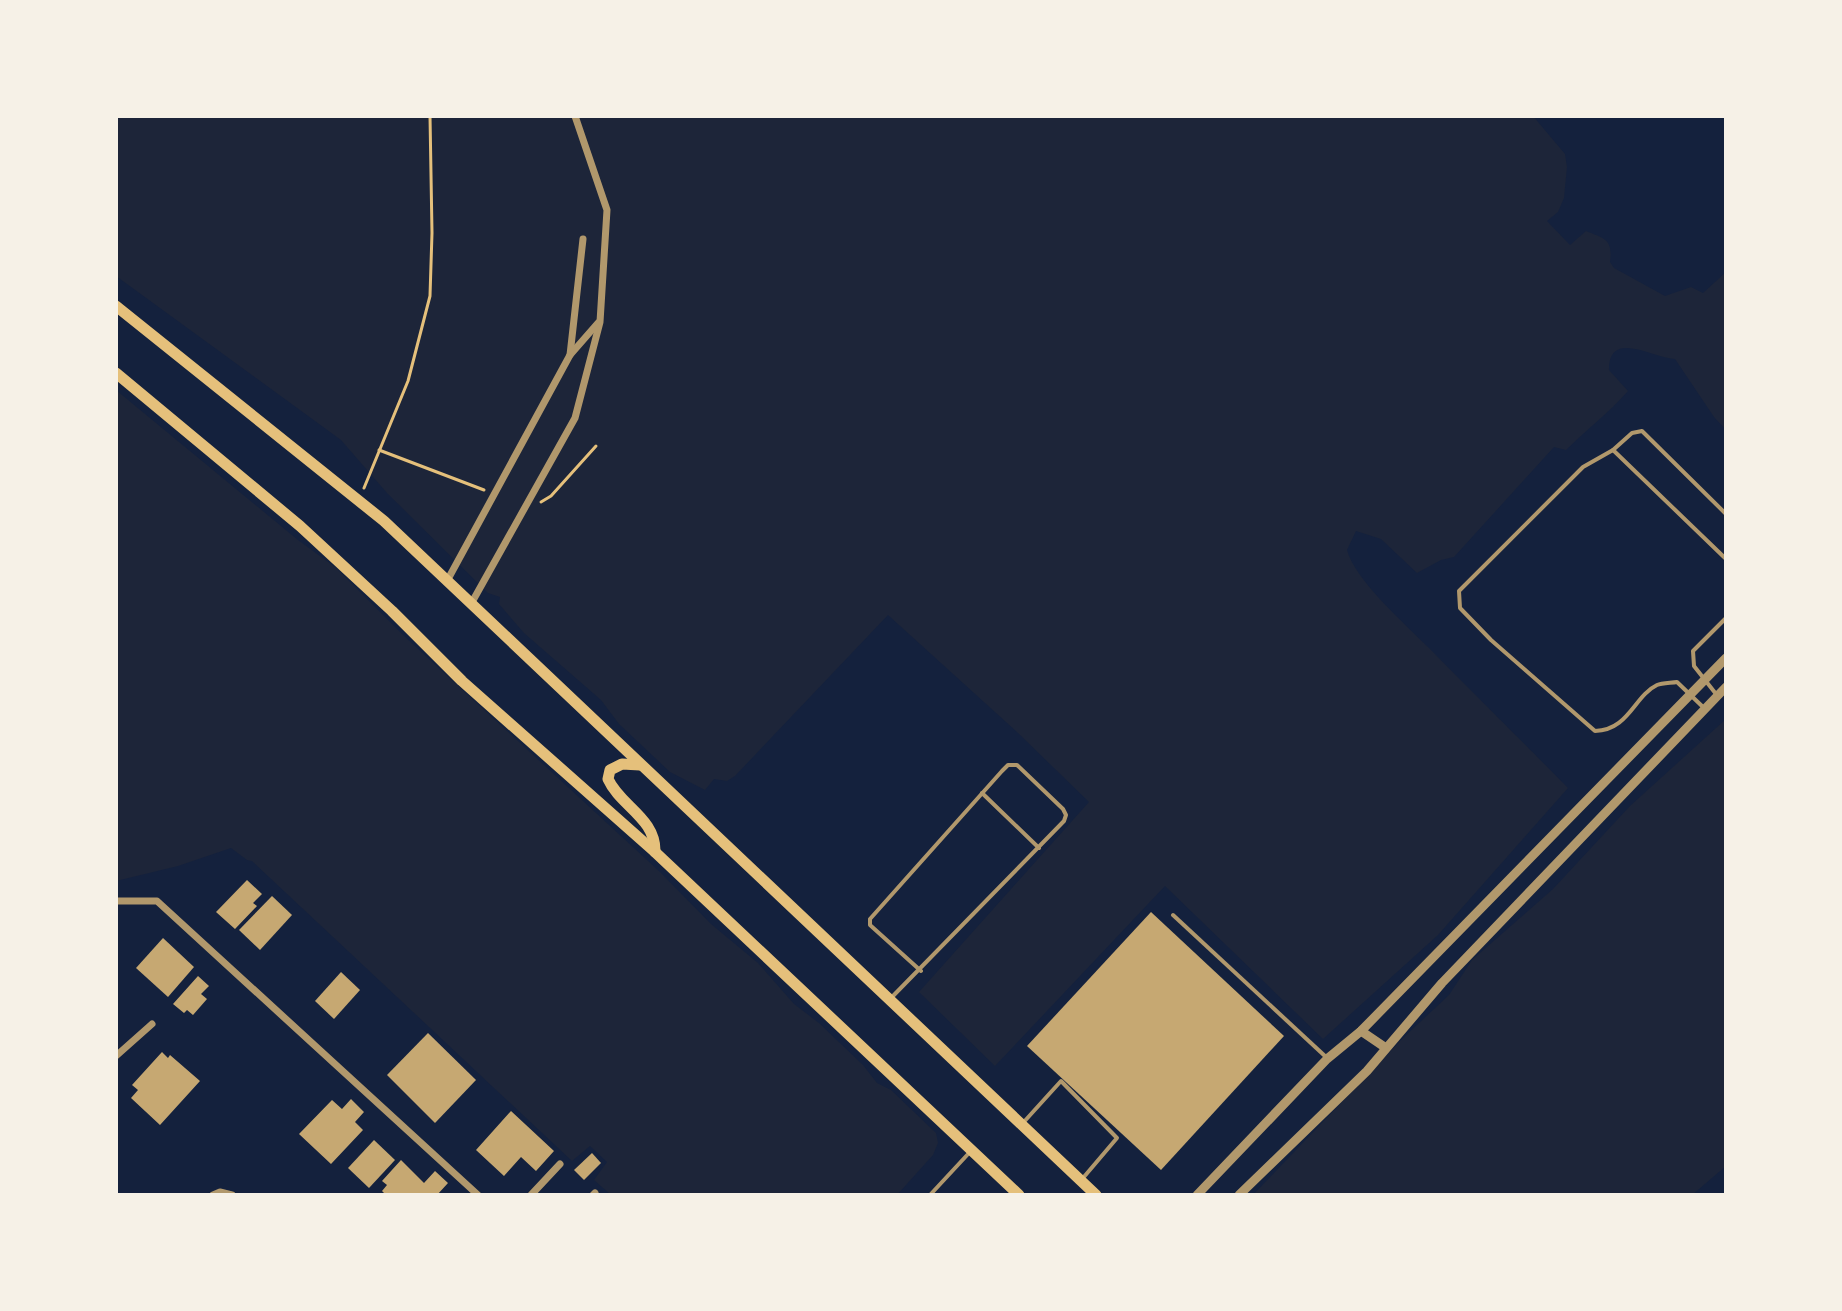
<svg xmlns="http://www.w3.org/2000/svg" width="1842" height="1311" viewBox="0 0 1842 1311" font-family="Georgia,serif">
  <rect width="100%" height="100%" fill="#14213d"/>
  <!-- green -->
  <g fill="#1d2539">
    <path d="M116,116H1533L1565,154L1567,167L1564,198L1558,212L1547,221L1570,245L1586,231C1605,239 1613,239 1610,262L1614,268L1665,296L1691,287L1703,293L1726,272V430L1714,417L1675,359C1652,358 1609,329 1609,370L1628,391C1609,413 1586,430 1566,450L1554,447L1454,557L1441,560L1417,573L1381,539L1356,531L1347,550C1355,580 1406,625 1429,648C1475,695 1522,741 1568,788L1438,935L1323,1039L1165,886L995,1066L919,992L1089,802L1017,732L888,615L735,776L727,781L714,779L705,790L670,772L619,724L601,700L524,633L499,604L500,597L488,593L387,493L341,440L116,276Z"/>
    <polygon points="116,390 298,540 335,567 403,635 660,872 711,924 758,963 794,1004 819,1023 863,1065 877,1083 891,1090 936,1133 938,1143 933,1155 897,1195 611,1195 594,1180 607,1162 590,1146 572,1161 252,861 247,860 231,848 178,866 116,881"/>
    <polygon points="1726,719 1726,1166 1692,1195 1253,1195 1402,1039 1449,995 1472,960 1553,889 1630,806"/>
  </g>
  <!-- building -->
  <g fill="#c6a872">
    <polygon points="247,880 262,894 253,903 257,906 235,929 216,912"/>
    <polygon points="272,896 292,915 260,950 239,930"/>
    <polygon points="1151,912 1284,1036 1161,1170 1027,1046"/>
    <polygon points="163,938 194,967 168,997 136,968"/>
    <polygon points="341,972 360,990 334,1019 315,1001"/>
    <polygon points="198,976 209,986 201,994 207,999 193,1015 187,1010 184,1013 173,1004"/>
    <polygon points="428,1033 476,1080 435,1123 387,1075"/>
    <polygon points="162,1052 168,1058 170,1055 200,1081 160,1125 131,1098 138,1090 132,1085"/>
    <polygon points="351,1099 364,1112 355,1122 363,1130 331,1164 299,1134 332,1100 342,1109"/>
    <polygon points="511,1111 554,1151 536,1171 521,1157 504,1176 476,1150"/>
    <polygon points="374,1140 395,1160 369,1188 348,1168"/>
    <polygon points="592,1153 601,1163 584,1180 574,1170"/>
    <polygon points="401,1160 424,1183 435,1171 448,1183 437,1195 386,1195 382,1191 387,1185 382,1181"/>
  </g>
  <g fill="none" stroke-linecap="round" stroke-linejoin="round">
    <!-- path -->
    <g stroke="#e5c07b" stroke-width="3">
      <polyline points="379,450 484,490"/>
      <polyline points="364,488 408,381 430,296 432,233 430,116"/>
      <polyline points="541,502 551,496 596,446"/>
    </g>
    <!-- service -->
    <g stroke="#b1986c" stroke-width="4">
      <polyline points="1613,450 1632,433 1642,431 1726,514"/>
      <polyline points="1716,694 1694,666 1693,651 1726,618"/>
      <path d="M1704,708L1677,682C1671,683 1662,683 1657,685C1634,696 1629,730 1595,731L1491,640L1460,608L1459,591L1583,467L1613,450L1726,559"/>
      <polyline points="982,793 1039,848"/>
      <polyline points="1173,915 1326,1057"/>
      <polyline points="892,997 1064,821 1066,815 1063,809 1017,765 1008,765 1002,771 870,919 870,925 921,971"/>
      <polyline points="1022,1124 1061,1081 1117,1138 1083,1178"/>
      <polyline points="930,1195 969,1153"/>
    </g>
    <!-- minor -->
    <g stroke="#b1986c" stroke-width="7">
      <polyline points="570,355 598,323"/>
      <polyline points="447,581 570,355 583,239"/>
      <polyline points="471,604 575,418 600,322 607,210 575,116"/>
      <polyline points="116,901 157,901 478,1195"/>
      <polyline points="116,1056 152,1024"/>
      <polyline points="213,1195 220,1192 232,1195"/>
      <polyline points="531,1195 560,1164"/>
      <polyline points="593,1195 595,1193"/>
    </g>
    <!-- tertiary -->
    <g stroke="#b1986c" stroke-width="9">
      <polyline points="1361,1031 1386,1048"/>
      <polyline points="1197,1195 1327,1059 1361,1031 1726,658"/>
      <polyline points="1239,1195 1367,1071 1442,983 1726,687"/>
    </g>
    <!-- primary -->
    <g stroke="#e5c07b" stroke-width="11">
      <polyline points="116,306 384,521 1096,1195"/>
      <polyline points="116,373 300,526 392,611 462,681 655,852 1019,1195"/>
      <path d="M640,765L622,764L610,770L608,779C620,806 656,818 655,852"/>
    </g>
  </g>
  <!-- border -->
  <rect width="1842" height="1311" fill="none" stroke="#f6f1e7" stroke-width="236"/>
</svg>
